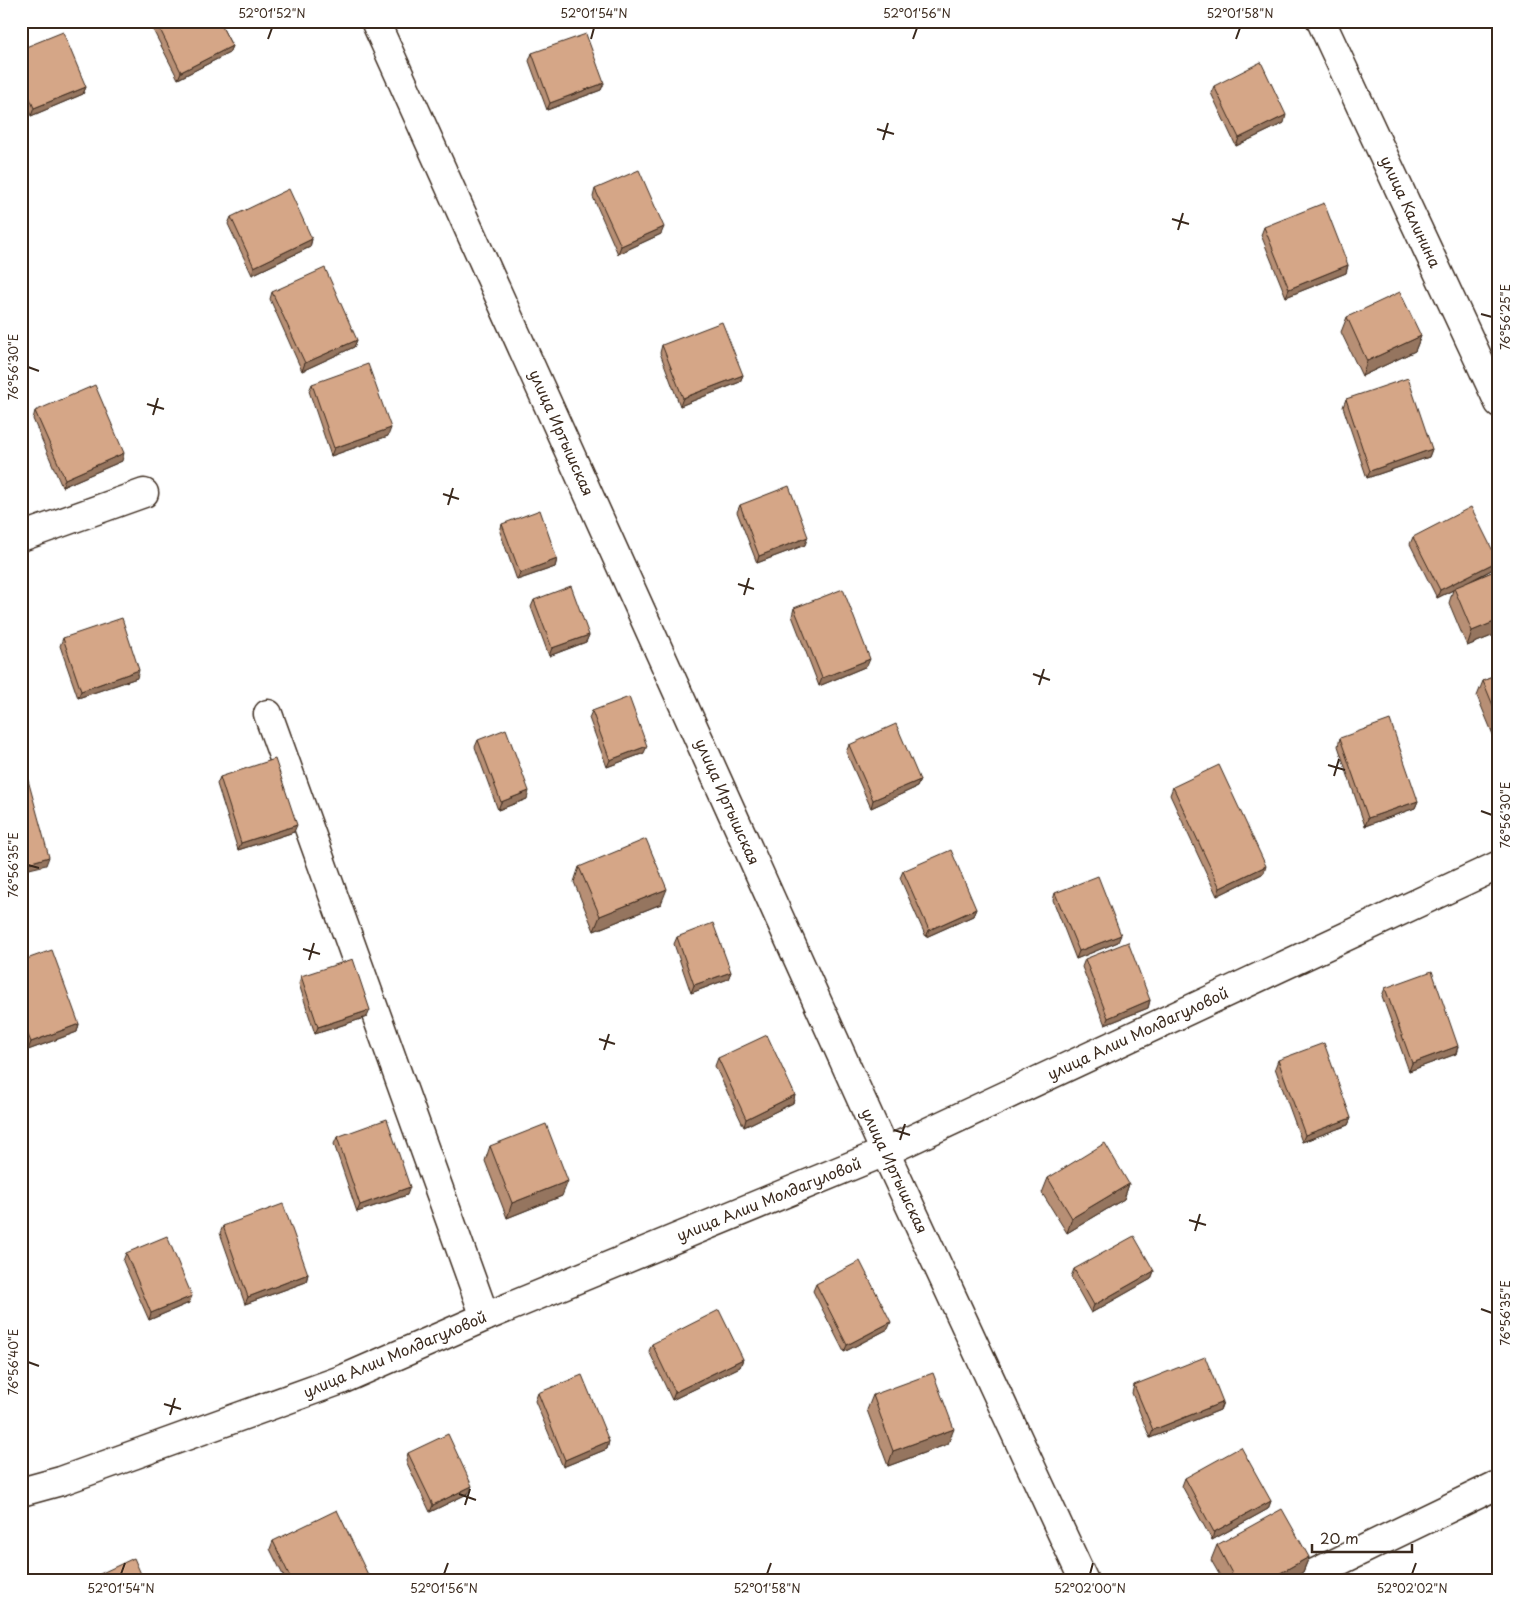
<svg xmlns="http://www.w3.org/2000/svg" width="1520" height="1602" viewBox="0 0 1520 1602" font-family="'Playpen Sans',sans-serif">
  <rect width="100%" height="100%" fill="#fff"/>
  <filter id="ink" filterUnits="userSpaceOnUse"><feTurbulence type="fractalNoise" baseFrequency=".02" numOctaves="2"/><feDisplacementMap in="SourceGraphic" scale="10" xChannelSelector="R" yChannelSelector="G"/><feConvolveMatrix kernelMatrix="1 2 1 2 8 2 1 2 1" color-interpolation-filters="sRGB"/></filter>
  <g filter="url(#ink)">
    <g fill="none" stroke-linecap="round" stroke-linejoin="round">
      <defs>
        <g id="minor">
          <polyline points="375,21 885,1152 1084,1581"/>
          <polyline points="1321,21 1499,403"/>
          <polyline points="21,537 144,493"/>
          <polyline points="268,714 485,1317"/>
          <polyline points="21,1492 61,1481 341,1380 485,1317 885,1152 1499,865"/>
          <polyline points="1298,1581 1495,1486"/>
        </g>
      </defs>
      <!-- minor casing -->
      <use href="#minor" stroke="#3b2a1e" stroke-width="31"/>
      <!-- minor -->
      <use href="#minor" stroke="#fff" stroke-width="28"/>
    </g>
    <!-- wall -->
    <g fill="#b78f74" stroke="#3b2a1e">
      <polygon points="150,21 219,21 232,46 229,53 178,79 149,22"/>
      <polygon points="21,49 86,87 83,94 31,116 21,92"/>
      <polygon points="532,53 604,83 601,90 547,110 529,61"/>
      <polygon points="1214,86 1284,123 1236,146 1211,93"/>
      <polygon points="595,189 661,234 618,254 593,197"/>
      <polygon points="231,217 312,239 310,247 252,275 228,224"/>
      <polygon points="1264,227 1348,265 1346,273 1286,297 1261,235"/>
      <polygon points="272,292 357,340 354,347 302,371 270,299"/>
      <polygon points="1347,317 1421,336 1415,351 1362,376 1341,332"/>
      <polygon points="662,345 743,375 740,382 680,406 660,353"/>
      <polygon points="312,384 388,436 331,456 309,391"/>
      <polygon points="1346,399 1432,449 1429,457 1367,478 1343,407"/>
      <polygon points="35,411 122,461 62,487 33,419"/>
      <polygon points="740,505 805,545 757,563 737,512"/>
      <polygon points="502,524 557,559 555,567 517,580 500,532"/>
      <polygon points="1413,537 1495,568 1473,580 1499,569 1499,633 1467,646 1449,603 1453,590 1437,598 1410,544"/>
      <polygon points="534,600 589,635 586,642 549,656 531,607"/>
      <polygon points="794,608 867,666 819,686 792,616"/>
      <polygon points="63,638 137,678 78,698 60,646"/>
      <polygon points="1499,674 1499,749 1477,696 1483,681"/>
      <polygon points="592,711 644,753 607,767 589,718"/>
      <polygon points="1340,738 1418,801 1415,808 1365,826 1338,746"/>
      <polygon points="478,740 527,799 498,810 475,747"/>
      <polygon points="849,745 920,780 917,787 871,808 846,752"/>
      <polygon points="220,777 294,832 238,850 217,784"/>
      <polygon points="1173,787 1264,873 1217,896 1170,795"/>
      <polygon points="579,867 661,904 594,931 574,882"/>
      <polygon points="903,871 976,909 973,916 926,937 900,878"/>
      <polygon points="1055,893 1118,942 1076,959 1053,900"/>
      <polygon points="677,937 731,972 728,979 691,993 674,944"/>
      <polygon points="1085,959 1150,1000 1148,1008 1105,1025 1082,967"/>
      <polygon points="21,961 79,1024 77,1032 28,1050 21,1032"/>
      <polygon points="301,976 367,1017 315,1034 299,984"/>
      <polygon points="1385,988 1458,1046 1456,1054 1409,1071 1382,996"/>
      <polygon points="718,1058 795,1095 793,1103 744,1127 715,1066"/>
      <polygon points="1278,1060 1351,1118 1348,1125 1302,1142 1275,1068"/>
      <polygon points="337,1137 407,1195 357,1212 334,1144"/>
      <polygon points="490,1146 562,1196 507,1218 485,1161"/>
      <polygon points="1048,1178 1129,1184 1124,1199 1067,1233 1042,1193"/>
      <polygon points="223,1226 308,1274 306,1282 245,1304 220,1233"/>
      <polygon points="126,1253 189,1303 149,1320 123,1261"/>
      <polygon points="1074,1269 1154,1271 1151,1279 1091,1313 1071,1277"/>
      <polygon points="816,1284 888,1329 844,1352 813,1291"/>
      <polygon points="652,1344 743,1359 740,1367 672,1400 649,1351"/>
      <polygon points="1134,1385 1223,1402 1220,1410 1150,1438 1132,1393"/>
      <polygon points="538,1393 609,1441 607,1449 563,1467 535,1401"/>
      <polygon points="873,1395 948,1444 888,1466 867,1410"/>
      <polygon points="408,1453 469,1493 430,1512 406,1461"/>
      <polygon points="1185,1478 1271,1501 1268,1509 1212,1540 1182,1486"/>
      <polygon points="273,1541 371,1581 286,1581 270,1549"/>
      <polygon points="1217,1545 1309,1557 1303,1572 1288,1581 1223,1581 1211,1560"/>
    </g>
    <!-- shaded-wall -->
    <g fill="#95745e" stroke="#3b2a1e">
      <polygon points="232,46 229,53 178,79 181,72"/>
      <polygon points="604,83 601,90 547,110 550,103"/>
      <polygon points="86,87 83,94 31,116 34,108"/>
      <polygon points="1286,115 1284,123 1236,146 1239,138"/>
      <polygon points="664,227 661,234 618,254 621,246"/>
      <polygon points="312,239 310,247 252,275 254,267"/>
      <polygon points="1348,265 1346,273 1286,297 1289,289"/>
      <polygon points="1421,336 1415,351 1362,376 1367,361"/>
      <polygon points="357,340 354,347 302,371 305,363"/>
      <polygon points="743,375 740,382 680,406 683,398"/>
      <polygon points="391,428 388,436 331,456 334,448"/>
      <polygon points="1432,449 1429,457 1367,478 1370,471"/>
      <polygon points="124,453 122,461 62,487 65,479"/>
      <polygon points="808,537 805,545 757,563 759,556"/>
      <polygon points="557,559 555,567 517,580 520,573"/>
      <polygon points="1498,561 1495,568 1455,589 1454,588 1453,590 1437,598 1440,590"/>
      <polygon points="1499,620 1499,633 1467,646 1472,631"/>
      <polygon points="589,635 586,642 549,656 552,648"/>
      <polygon points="870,659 867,666 819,686 822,678"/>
      <polygon points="139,670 137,678 78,698 81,691"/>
      <polygon points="647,746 644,753 607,767 610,760"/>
      <polygon points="920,780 917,787 871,808 873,800"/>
      <polygon points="529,791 527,799 498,810 501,802"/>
      <polygon points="1418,801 1415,808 1365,826 1368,818"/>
      <polygon points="297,825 294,832 238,850 241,843"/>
      <polygon points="49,857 46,865 21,871 21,865"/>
      <polygon points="1266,866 1264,873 1217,896 1220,888"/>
      <polygon points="667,889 661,904 594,931 600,916"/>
      <polygon points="976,909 973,916 926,937 929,930"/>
      <polygon points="1121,935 1118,942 1076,959 1079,951"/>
      <polygon points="731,972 728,979 691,993 694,985"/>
      <polygon points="1150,1000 1148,1008 1105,1025 1108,1018"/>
      <polygon points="370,1010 367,1017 315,1034 318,1027"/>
      <polygon points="79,1024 77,1032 28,1050 31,1042"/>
      <polygon points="1458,1046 1456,1054 1409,1071 1412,1063"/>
      <polygon points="795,1095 793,1103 744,1127 746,1119"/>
      <polygon points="1351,1118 1348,1125 1302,1142 1305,1135"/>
      <polygon points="568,1181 562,1196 507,1218 512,1203"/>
      <polygon points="1129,1184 1124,1199 1067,1233 1072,1218"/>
      <polygon points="410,1187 407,1195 357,1212 360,1205"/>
      <polygon points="1154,1271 1151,1279 1091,1313 1094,1305"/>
      <polygon points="308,1274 306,1282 245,1304 248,1297"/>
      <polygon points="192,1296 189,1303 149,1320 151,1313"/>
      <polygon points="891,1322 888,1329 844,1352 847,1345"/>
      <polygon points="743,1359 740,1367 672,1400 675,1392"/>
      <polygon points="1223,1402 1220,1410 1150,1438 1153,1430"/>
      <polygon points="954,1429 948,1444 888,1466 893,1451"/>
      <polygon points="609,1441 607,1449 563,1467 565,1460"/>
      <polygon points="472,1486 469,1493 430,1512 433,1505"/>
      <polygon points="1271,1501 1268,1509 1212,1540 1214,1532"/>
      <polygon points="1309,1557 1303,1572 1288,1581 1266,1581"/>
    </g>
    <!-- building -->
    <g fill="#d5a687" stroke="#3b2a1e">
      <polygon points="156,21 219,21 232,46 181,72"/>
      <polygon points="63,32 86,87 34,108 21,77 21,49"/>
      <polygon points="586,34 604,83 550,103 532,53"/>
      <polygon points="1261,62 1286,115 1239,138 1214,86"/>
      <polygon points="639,170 664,227 621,246 595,189"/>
      <polygon points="289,189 312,239 254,267 231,217"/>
      <polygon points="1324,203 1348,265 1289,289 1264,227"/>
      <polygon points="325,268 357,340 305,363 272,292"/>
      <polygon points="1400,292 1421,336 1367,361 1347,317"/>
      <polygon points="722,322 743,375 683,398 662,345"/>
      <polygon points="368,364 391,428 334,448 312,384"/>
      <polygon points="1408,378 1432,449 1370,471 1346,399"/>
      <polygon points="95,385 124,453 65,479 35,411"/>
      <polygon points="789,486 808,537 759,556 740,505"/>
      <polygon points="1471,507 1498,561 1440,590 1413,537"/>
      <polygon points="540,510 557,559 520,573 502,524"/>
      <polygon points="1499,569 1499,620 1472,631 1454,588"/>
      <polygon points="571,586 589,635 552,648 534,600"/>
      <polygon points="843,589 870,659 822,678 794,608"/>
      <polygon points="122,618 139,670 81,691 63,638"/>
      <polygon points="1499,674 1499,720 1483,681"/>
      <polygon points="629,697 647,746 610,760 592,711"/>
      <polygon points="1390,720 1418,801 1368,818 1340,738"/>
      <polygon points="896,724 920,780 873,800 849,745"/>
      <polygon points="506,729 529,791 501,802 478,740"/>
      <polygon points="275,759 297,825 241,843 220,777"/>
      <polygon points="1219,765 1266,866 1220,888 1173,787"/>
      <polygon points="28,780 49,857 21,865 21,782"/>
      <polygon points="646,839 667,889 600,916 579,867"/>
      <polygon points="951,850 976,909 929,930 903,871"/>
      <polygon points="1098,876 1121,935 1079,951 1055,893"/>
      <polygon points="713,923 731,972 694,985 677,937"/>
      <polygon points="1128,942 1150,1000 1108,1018 1085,959"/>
      <polygon points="52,950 79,1024 31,1042 21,1018 21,961"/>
      <polygon points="353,959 370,1010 318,1027 301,976"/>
      <polygon points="1432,971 1458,1046 1412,1063 1385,988"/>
      <polygon points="767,1035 795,1095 746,1119 718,1058"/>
      <polygon points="1324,1043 1351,1118 1305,1135 1278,1060"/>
      <polygon points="387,1119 410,1187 360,1205 337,1137"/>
      <polygon points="546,1124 568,1181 512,1203 490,1146"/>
      <polygon points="1105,1143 1129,1184 1072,1218 1048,1178"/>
      <polygon points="283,1204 308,1274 248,1297 223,1226"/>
      <polygon points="167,1236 192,1296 151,1313 126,1253"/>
      <polygon points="1134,1236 1154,1271 1094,1305 1074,1269"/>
      <polygon points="860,1261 891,1322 847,1345 816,1284"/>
      <polygon points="719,1310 743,1359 675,1392 652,1344"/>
      <polygon points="1205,1357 1223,1402 1153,1430 1134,1385"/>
      <polygon points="933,1373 954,1429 893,1451 873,1395"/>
      <polygon points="582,1375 609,1441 565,1460 538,1393"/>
      <polygon points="448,1434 472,1486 433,1505 408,1453"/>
      <polygon points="1241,1447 1271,1501 1214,1532 1185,1478"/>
      <polygon points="1282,1509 1309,1557 1266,1581 1236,1581 1217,1545"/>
      <polygon points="337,1510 371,1581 292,1581 273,1541"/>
      <polygon points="134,1558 144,1581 85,1581"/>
    </g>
  </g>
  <!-- ticks -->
  <path fill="none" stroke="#3b2a1e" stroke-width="2" d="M268,39L272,28M591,39L594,28M913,39L917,28M1236,39L1240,28M877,129L894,134M883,140L888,123M1172,219L1189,224M1178,230L1183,213M1481,314L1492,317M28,367L39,371M147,404L164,409M153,415L158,398M443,494L459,499M448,505L453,488M738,584L754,589M744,595L749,578M1033,674L1050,680M1039,685L1044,669M1328,765L1345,770M1334,776L1339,759M1481,811L1492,815M28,865L39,868M303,949L320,954M309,960L314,943M599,1039L615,1044M604,1050L609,1034M894,1130L910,1135M900,1140L905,1124M1189,1220L1206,1225M1195,1231L1200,1214M1481,1309L1492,1313M28,1362L39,1366M164,1404L181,1409M170,1415L175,1398M459,1494L476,1500M465,1505L470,1489M121,1574L125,1563M444,1574L448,1563M767,1574L771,1563M1090,1574L1093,1563M1412,1574L1416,1563"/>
  <g text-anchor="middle" stroke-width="4" stroke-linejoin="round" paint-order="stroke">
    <!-- street labels -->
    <g font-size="15" fill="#3b2a1e" stroke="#fff">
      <text transform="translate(1410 212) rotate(65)" y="5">улица Калинина</text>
      <text transform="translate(561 433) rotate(66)" y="5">улица Иртышская</text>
      <text transform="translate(727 802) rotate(66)" y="5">улица Иртышская</text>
      <text transform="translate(1138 1034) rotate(-25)" y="5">улица Алии Молдагуловой</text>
      <text transform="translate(894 1171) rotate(65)" y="5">улица Иртышская</text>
      <text transform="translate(769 1200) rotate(-22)" y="5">улица Алии Молдагуловой</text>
      <text transform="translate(395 1355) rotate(-23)" y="5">улица Алии Молдагуловой</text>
    </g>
  </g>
  <!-- margin -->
  <rect width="1520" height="1602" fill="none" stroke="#fff" stroke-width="55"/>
  <!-- scale -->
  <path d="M1312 1544v8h100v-8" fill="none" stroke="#3b2a1e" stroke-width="2.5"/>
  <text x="1320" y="1544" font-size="15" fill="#3b2a1e" stroke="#ffffff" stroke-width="4" paint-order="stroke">20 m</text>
  <rect x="28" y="28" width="1464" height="1546" fill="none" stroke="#3b2a1e" stroke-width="2"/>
  <g font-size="12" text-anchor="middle" fill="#3b2a1e">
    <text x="272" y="18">52°01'52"N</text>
    <text x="594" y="18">52°01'54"N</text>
    <text x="917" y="18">52°01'56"N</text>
    <text x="1240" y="18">52°01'58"N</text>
    <text transform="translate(1506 317) rotate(-90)" y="4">76°56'25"E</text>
    <text transform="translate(14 367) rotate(-90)" y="4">76°56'30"E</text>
    <text transform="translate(1506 815) rotate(-90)" y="4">76°56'30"E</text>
    <text transform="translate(14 865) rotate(-90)" y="4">76°56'35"E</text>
    <text transform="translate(1506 1313) rotate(-90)" y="4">76°56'35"E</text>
    <text transform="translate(14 1362) rotate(-90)" y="4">76°56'40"E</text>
    <text x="121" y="1593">52°01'54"N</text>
    <text x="444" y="1593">52°01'56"N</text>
    <text x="767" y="1593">52°01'58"N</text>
    <text x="1090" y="1593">52°02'00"N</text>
    <text x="1412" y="1593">52°02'02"N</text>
  </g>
</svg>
